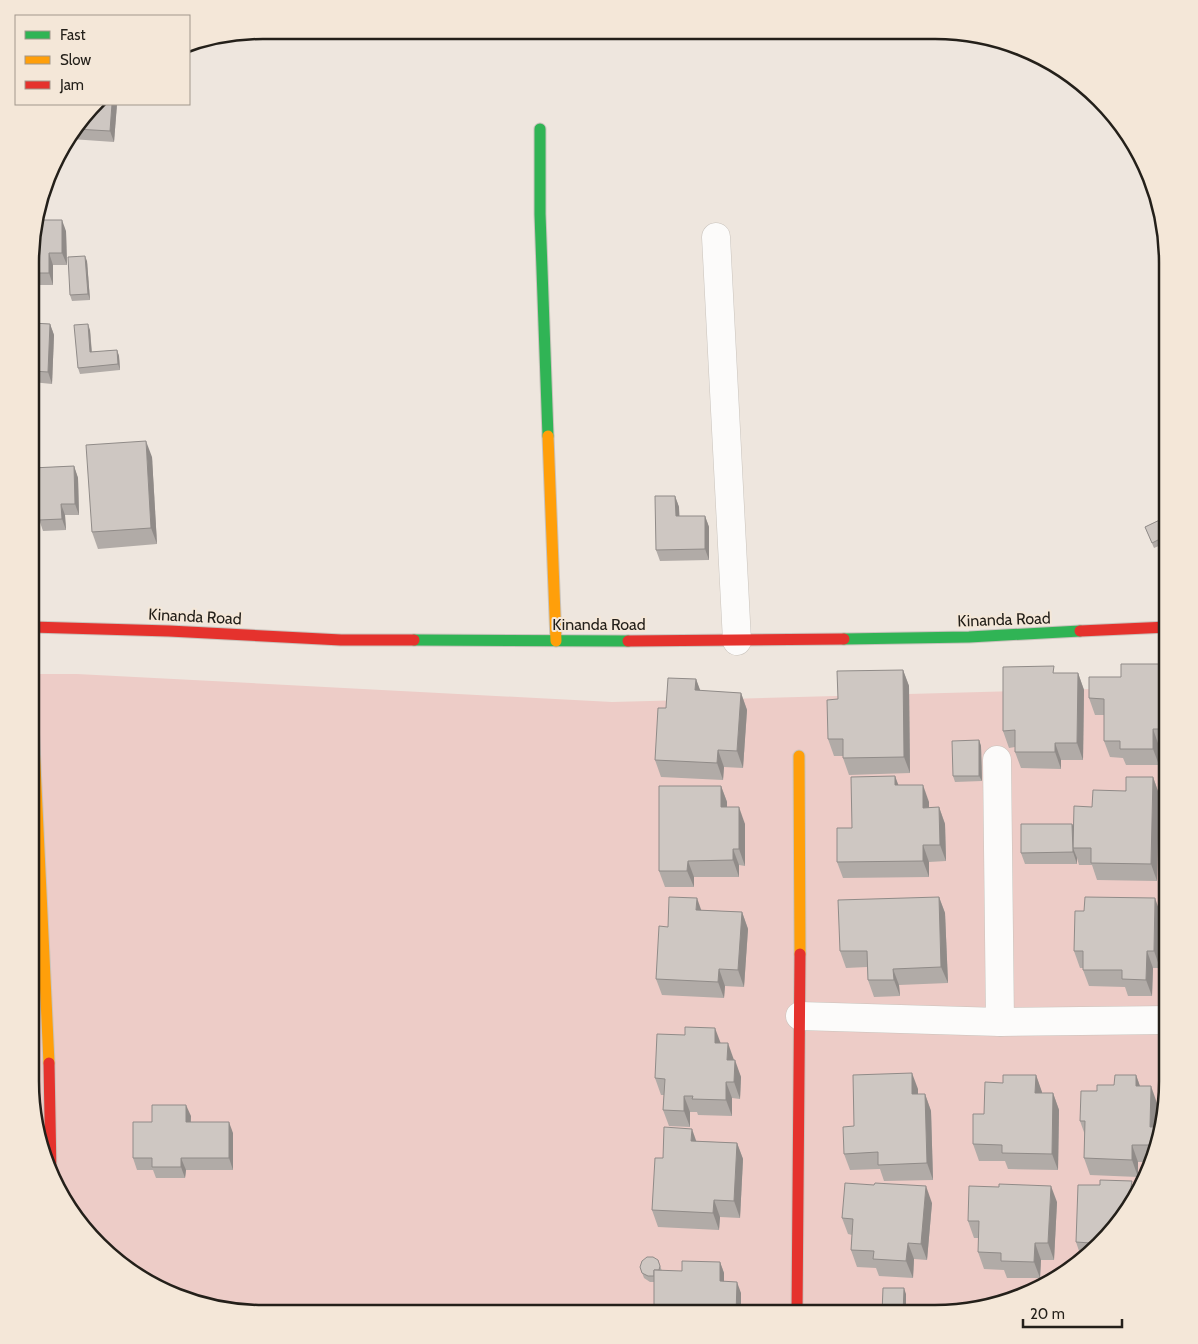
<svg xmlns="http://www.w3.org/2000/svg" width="1198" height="1344" viewBox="0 0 1198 1344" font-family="Cabin,sans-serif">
  <rect width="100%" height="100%" fill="#eee6de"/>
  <!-- grass -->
  <polygon fill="#edccc7" points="31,674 77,674 612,702 1168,687 1168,1096 1137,1197 1064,1275 1010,1302 950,1314 248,1314 147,1283 69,1210 42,1156 30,1096"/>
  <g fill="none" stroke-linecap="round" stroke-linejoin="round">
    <defs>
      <g id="street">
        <polyline points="716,237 737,641"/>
        <polyline points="997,760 1000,1022"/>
        <polyline points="800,1016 1000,1022 1168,1020"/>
      </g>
      <g id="fast">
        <polyline points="540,129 540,214 548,436"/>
        <polyline points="844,639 969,637 1080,631"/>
        <polyline points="414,640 628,641"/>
      </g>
      <g id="slow">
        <polyline points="548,436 556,641"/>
        <polyline points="31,680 49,1063"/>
        <polyline points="799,756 800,954"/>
      </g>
      <g id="jam">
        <polyline points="31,627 169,631 341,640 414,640"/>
        <polyline points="1080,631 1168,627"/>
        <polyline points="628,641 844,639"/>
        <polyline points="49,1063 51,1173"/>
        <polyline points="797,1314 800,954"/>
      </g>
    </defs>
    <!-- street casing -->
    <use href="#street" stroke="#c9c3bc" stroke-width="29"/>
    <!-- fast casing -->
    <use href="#fast" stroke="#c9c3bc" stroke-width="13"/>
    <!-- slow casing -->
    <use href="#slow" stroke="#c9c3bc" stroke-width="13"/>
    <!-- jam casing -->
    <use href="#jam" stroke="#c9c3bc" stroke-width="13"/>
    <!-- street -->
    <use href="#street" stroke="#fcfbfa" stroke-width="28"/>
    <!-- fast -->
    <use href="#fast" stroke="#30b455" stroke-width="11"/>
    <!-- slow -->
    <use href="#slow" stroke="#ff9f0a" stroke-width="11"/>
    <!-- jam -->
    <use href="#jam" stroke="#e5322d" stroke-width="11"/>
  </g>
  <!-- wall -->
  <g fill="#b1aba7">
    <polygon points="96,104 117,104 114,142 71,139 70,136"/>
    <polygon points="66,231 67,265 53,265 53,285 32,285 32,232"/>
    <polygon points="87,261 90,300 72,301 70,295"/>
    <polygon points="32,323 50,324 54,335 52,384 32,382"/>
    <polygon points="90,330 92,352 117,350 119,356 120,370 80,374 78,368"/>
    <polygon points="152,457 157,544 98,549 92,532"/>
    <polygon points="74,466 78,478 79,515 65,515 66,530 43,531 40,522 32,523 32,468"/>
    <polygon points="675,496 679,507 679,516 705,516 709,527 709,560 660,561 656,550"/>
    <polygon points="1168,516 1168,542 1154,548 1145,527"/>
    <polygon points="1168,664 1168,746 1159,746 1159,765 1126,765 1123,758 1110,757 1104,741 1104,715 1095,715 1089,698 1121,677"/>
    <polygon points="903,670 909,686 910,773 849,775 843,758 843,756 834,756 828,739 838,699"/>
    <polygon points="1056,673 1078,673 1084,690 1083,760 1061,760 1061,769 1021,768 1015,752 1015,747 1009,748 1003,731"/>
    <polygon points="696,679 700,691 741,693 747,710 743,768 724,767 723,780 661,777 655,760 666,708"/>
    <polygon points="979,740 981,746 982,781 955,782 953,776"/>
    <polygon points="895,776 898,785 929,802 929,808 939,807 945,824 946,861 929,862 929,877 843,878 837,862 852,828"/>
    <polygon points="1153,777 1159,794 1157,881 1097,880 1092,865 1079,865 1077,858 1077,864 1025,864 1021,853 1072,824 1074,827 1092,807"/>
    <polygon points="721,786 727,802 727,807 745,824 745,866 739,865 739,877 694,877 694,887 665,887 659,871"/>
    <polygon points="939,897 945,913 948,983 899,985 900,996 874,997 868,980 867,967 846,968 840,951"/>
    <polygon points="701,910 742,912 748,929 744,987 725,986 724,998 662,995 656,979 668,927"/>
    <polygon points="1161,915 1160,968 1153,968 1152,996 1128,996 1125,987 1089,986 1083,970 1083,968 1080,968 1074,951"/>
    <polygon points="721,1043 734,1060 741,1077 740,1099 732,1098 732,1116 698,1115 697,1112 690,1112 690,1127 669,1126 663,1110 664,1095 661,1095 655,1078"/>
    <polygon points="1036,1075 1042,1093 1053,1093 1059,1110 1058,1170 1008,1169 1005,1161 979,1161 973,1144 984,1114 1003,1083"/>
    <polygon points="1136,1075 1140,1086 1157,1103 1156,1127 1158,1127 1148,1162 1138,1162 1138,1177 1090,1175 1084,1158 1085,1135 1080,1121 1097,1091 1114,1085"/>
    <polygon points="918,1089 918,1094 925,1094 931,1111 933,1180 884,1181 880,1169 850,1170 844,1154 854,1126"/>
    <polygon points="191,1116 191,1122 233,1133 233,1170 186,1170 185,1178 156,1178 153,1170 137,1170 133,1158 152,1122"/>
    <polygon points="696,1141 737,1143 743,1159 740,1218 720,1217 719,1230 658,1227 652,1210 663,1158"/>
    <polygon points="1134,1187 1137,1197 1081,1257 1076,1242"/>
    <polygon points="1057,1202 1054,1260 1041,1260 1040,1278 1007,1278 1004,1270 984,1269 978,1252 979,1238 974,1238 968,1221"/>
    <polygon points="932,1203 927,1260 914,1259 913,1278 879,1276 876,1268 857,1267 851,1250 852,1235 848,1234 842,1218"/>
    <polygon points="658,1260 662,1271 682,1271 720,1262 724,1273 724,1281 741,1293 741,1314 655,1314 654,1282 650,1282 644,1278 640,1267"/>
  </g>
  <!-- shaded-wall -->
  <g fill="#908b88">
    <polygon points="112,104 117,104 114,142 110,131"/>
    <polygon points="62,220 66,231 67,265 62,253"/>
    <polygon points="49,253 53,265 53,285 49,273"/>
    <polygon points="85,256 87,261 90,300 88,294"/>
    <polygon points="50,324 54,335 52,384 48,372"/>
    <polygon points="88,324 90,330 92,358 90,352"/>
    <polygon points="117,350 119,356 120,370 118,364"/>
    <polygon points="146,441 152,457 157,544 151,528"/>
    <polygon points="74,466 78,478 79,515 75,504"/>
    <polygon points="675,496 679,507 680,527 676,516"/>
    <polygon points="61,504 65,515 66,530 62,519"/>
    <polygon points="705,516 709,527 709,560 705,549"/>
    <polygon points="903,670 909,686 910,773 904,757"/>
    <polygon points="1078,673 1084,690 1083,760 1077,743"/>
    <polygon points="696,679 702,695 695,690"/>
    <polygon points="741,693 747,710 743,768 737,751"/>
    <polygon points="1153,729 1159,746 1159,765 1153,749"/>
    <polygon points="979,740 981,746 982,781 979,776"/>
    <polygon points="1055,743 1061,760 1061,769 1055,752"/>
    <polygon points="718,750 724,767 723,780 717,763"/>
    <polygon points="895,776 901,792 895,785"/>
    <polygon points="1153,777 1159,794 1157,881 1151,864"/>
    <polygon points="923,785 929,802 929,824 923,808"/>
    <polygon points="721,786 727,802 727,824 721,807"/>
    <polygon points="739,807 745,824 745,866 739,849"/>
    <polygon points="939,807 945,824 946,861 940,845"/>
    <polygon points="1072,824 1077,835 1073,848 1077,858 1077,864 1073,852"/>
    <polygon points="923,845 929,862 929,877 923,861"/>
    <polygon points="733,849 739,865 739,877 733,860"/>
    <polygon points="688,861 694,877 694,887 687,871"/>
    <polygon points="939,897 945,913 948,983 941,967"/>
    <polygon points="697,898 703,915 696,910"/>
    <polygon points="1155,898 1161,915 1160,968 1154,951"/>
    <polygon points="742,912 748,929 744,987 738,970"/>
    <polygon points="1147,951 1153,968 1152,996 1146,980"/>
    <polygon points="719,969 725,986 724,998 718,982"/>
    <polygon points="893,969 899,985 900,996 894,980"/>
    <polygon points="715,1028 721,1044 715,1043"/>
    <polygon points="728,1043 734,1060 733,1077 727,1060"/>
    <polygon points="735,1060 741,1077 740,1099 734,1082"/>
    <polygon points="912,1073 918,1089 918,1111 912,1094"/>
    <polygon points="1036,1075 1042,1092 1041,1110 1035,1093"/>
    <polygon points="1136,1075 1142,1092 1136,1086"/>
    <polygon points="726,1082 732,1098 732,1116 726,1100"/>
    <polygon points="1151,1086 1157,1103 1156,1134 1150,1127"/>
    <polygon points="1053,1093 1059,1110 1058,1170 1052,1154"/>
    <polygon points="925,1094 931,1111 933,1180 927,1163"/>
    <polygon points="684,1096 690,1112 690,1127 684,1111"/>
    <polygon points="186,1105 191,1116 190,1133 186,1122"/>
    <polygon points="229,1122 233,1133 233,1170 229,1158"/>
    <polygon points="692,1129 698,1146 691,1141"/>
    <polygon points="737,1143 743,1159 740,1218 734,1201"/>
    <polygon points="1132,1145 1138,1162 1138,1177 1132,1160"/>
    <polygon points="181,1158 186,1170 185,1178 181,1167"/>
    <polygon points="926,1186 932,1203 927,1260 921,1244"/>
    <polygon points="1051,1186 1057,1202 1054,1260 1048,1243"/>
    <polygon points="714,1200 720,1217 719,1230 713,1213"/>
    <polygon points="908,1243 914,1259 913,1278 906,1261"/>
    <polygon points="1035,1243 1041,1260 1040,1278 1034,1262"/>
    <polygon points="720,1262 724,1273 724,1293 720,1281"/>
    <polygon points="737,1282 741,1293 741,1314 736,1314"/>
    <polygon points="904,1288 906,1294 906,1314 903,1314"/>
  </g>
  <!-- building -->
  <g fill="#cec7c2" stroke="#908b88">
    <polygon points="96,104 112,104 110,131 76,129"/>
    <polygon points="36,220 62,220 62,253 49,253 49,273 32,273 32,232"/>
    <polygon points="85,256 88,294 70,295 68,257"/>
    <polygon points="32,323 50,324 48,372 32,371"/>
    <polygon points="88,324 90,352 117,350 118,364 78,368 74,325"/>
    <polygon points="146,441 151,528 92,532 86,445"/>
    <polygon points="74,466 75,504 61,504 62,519 39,520 38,511 32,511 32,468"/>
    <polygon points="655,496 675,496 676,516 705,516 705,549 656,550"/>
    <polygon points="1168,516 1168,535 1152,543 1145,527"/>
    <polygon points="1121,664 1168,664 1168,729 1153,729 1153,749 1120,749 1120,741 1104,741 1104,699 1089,698 1089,677 1121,677"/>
    <polygon points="1054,666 1053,673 1078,673 1077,743 1055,743 1055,752 1015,752 1015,730 1003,731 1003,667"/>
    <polygon points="903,670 904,757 843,758 843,739 828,739 827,700 838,699 837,671"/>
    <polygon points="668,678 696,679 695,690 741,693 737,751 718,750 717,763 655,760 658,708 666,708"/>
    <polygon points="979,740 979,776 953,776 952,741"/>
    <polygon points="895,776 895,785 923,785 923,808 939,807 940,845 923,845 923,861 837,862 837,828 852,828 851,777"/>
    <polygon points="1126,777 1153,777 1151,864 1091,863 1091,848 1073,848 1074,806 1092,807 1093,790 1126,791"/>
    <polygon points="659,786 721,786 721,807 739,807 739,849 733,849 733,860 688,861 687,871 659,871"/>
    <polygon points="1021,824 1072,824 1073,852 1021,853"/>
    <polygon points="669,897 697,898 696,910 742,912 738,970 719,969 718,982 656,979 659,926 668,927"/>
    <polygon points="939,897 941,967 893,969 894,980 868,980 867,951 840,951 838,900"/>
    <polygon points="1085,897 1155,898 1154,951 1147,951 1146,980 1122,979 1122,970 1083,970 1083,951 1074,951 1075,911 1084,911"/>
    <polygon points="685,1027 715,1028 715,1043 728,1043 727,1060 735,1060 734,1082 726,1082 726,1100 692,1099 693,1096 684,1096 684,1111 663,1110 665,1079 655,1078 657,1034 685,1035"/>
    <polygon points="912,1073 912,1094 925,1094 927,1163 878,1165 878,1152 844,1154 843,1127 854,1126 853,1075"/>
    <polygon points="1003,1075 1036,1075 1035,1093 1053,1093 1052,1154 1002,1153 1002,1145 973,1144 973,1114 984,1114 985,1082 1003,1083"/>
    <polygon points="1115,1075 1136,1075 1136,1086 1151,1086 1150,1127 1158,1127 1153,1145 1132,1145 1132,1160 1084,1158 1085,1121 1080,1121 1081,1091 1097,1091 1097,1085 1114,1085"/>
    <polygon points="152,1105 186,1105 186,1122 229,1122 229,1158 181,1158 181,1167 152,1167 152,1158 133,1158 133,1122 152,1122"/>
    <polygon points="664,1127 692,1129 691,1141 737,1143 734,1201 714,1200 713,1213 652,1210 655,1158 663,1158"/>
    <polygon points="1100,1180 1132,1181 1131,1187 1140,1187 1137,1197 1091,1246 1091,1243 1076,1242 1078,1185 1100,1185"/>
    <polygon points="845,1183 874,1185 875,1183 926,1186 921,1244 908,1243 906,1261 873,1259 874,1251 851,1250 853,1219 842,1218"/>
    <polygon points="999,1184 1051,1186 1048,1243 1035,1243 1034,1262 1001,1261 1001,1253 978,1252 979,1221 968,1221 969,1186 999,1187"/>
    <polygon points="647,1257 653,1257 658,1260 660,1266 659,1270 654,1270 654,1276 648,1276 642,1273 640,1267 642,1261"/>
    <polygon points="682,1261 720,1262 720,1281 737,1282 736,1314 665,1314 665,1312 654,1312 654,1270 682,1271"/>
    <polygon points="883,1288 904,1288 903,1314 882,1314"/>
  </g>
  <g text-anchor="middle" stroke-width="4" stroke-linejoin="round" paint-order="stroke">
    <!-- street labels -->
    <g font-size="16" fill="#24201a" stroke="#f4e7d8">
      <text transform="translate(195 616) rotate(3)" y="6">Kinanda Road</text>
      <text transform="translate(1004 619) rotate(-2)" y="6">Kinanda Road</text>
      <text x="599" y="630">Kinanda Road</text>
    </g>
  </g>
  <!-- crop -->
  <path d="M0 0H1198V1344H0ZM263 39H935A224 224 0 0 1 1159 263V1081A224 224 0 0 1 935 1305H263A224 224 0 0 1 39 1081V263A224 224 0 0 1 263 39Z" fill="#f4e7d8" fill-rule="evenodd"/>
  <path fill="none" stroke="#24201a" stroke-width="2.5" d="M263 39H935A224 224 0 0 1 1159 263V1081A224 224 0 0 1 935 1305H263A224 224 0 0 1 39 1081V263A224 224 0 0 1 263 39Z"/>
  <!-- legend -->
  <rect x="15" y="15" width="175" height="90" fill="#f4e7d8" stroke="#a1978c"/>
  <rect x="25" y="31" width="25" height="8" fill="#30b455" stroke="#a1978c"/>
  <text x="60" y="40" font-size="15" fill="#24201a">Fast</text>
  <rect x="25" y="56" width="25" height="8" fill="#ff9f0a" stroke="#a1978c"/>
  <text x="60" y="65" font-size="15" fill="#24201a">Slow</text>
  <rect x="25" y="81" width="25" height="8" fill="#e5322d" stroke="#a1978c"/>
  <text x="60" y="90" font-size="15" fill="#24201a">Jam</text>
  <!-- scale -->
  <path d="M1023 1319v8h99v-8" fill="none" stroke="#24201a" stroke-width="2.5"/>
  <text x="1030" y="1319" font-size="15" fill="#24201a" stroke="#f4e7d8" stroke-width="4" paint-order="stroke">20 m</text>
</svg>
